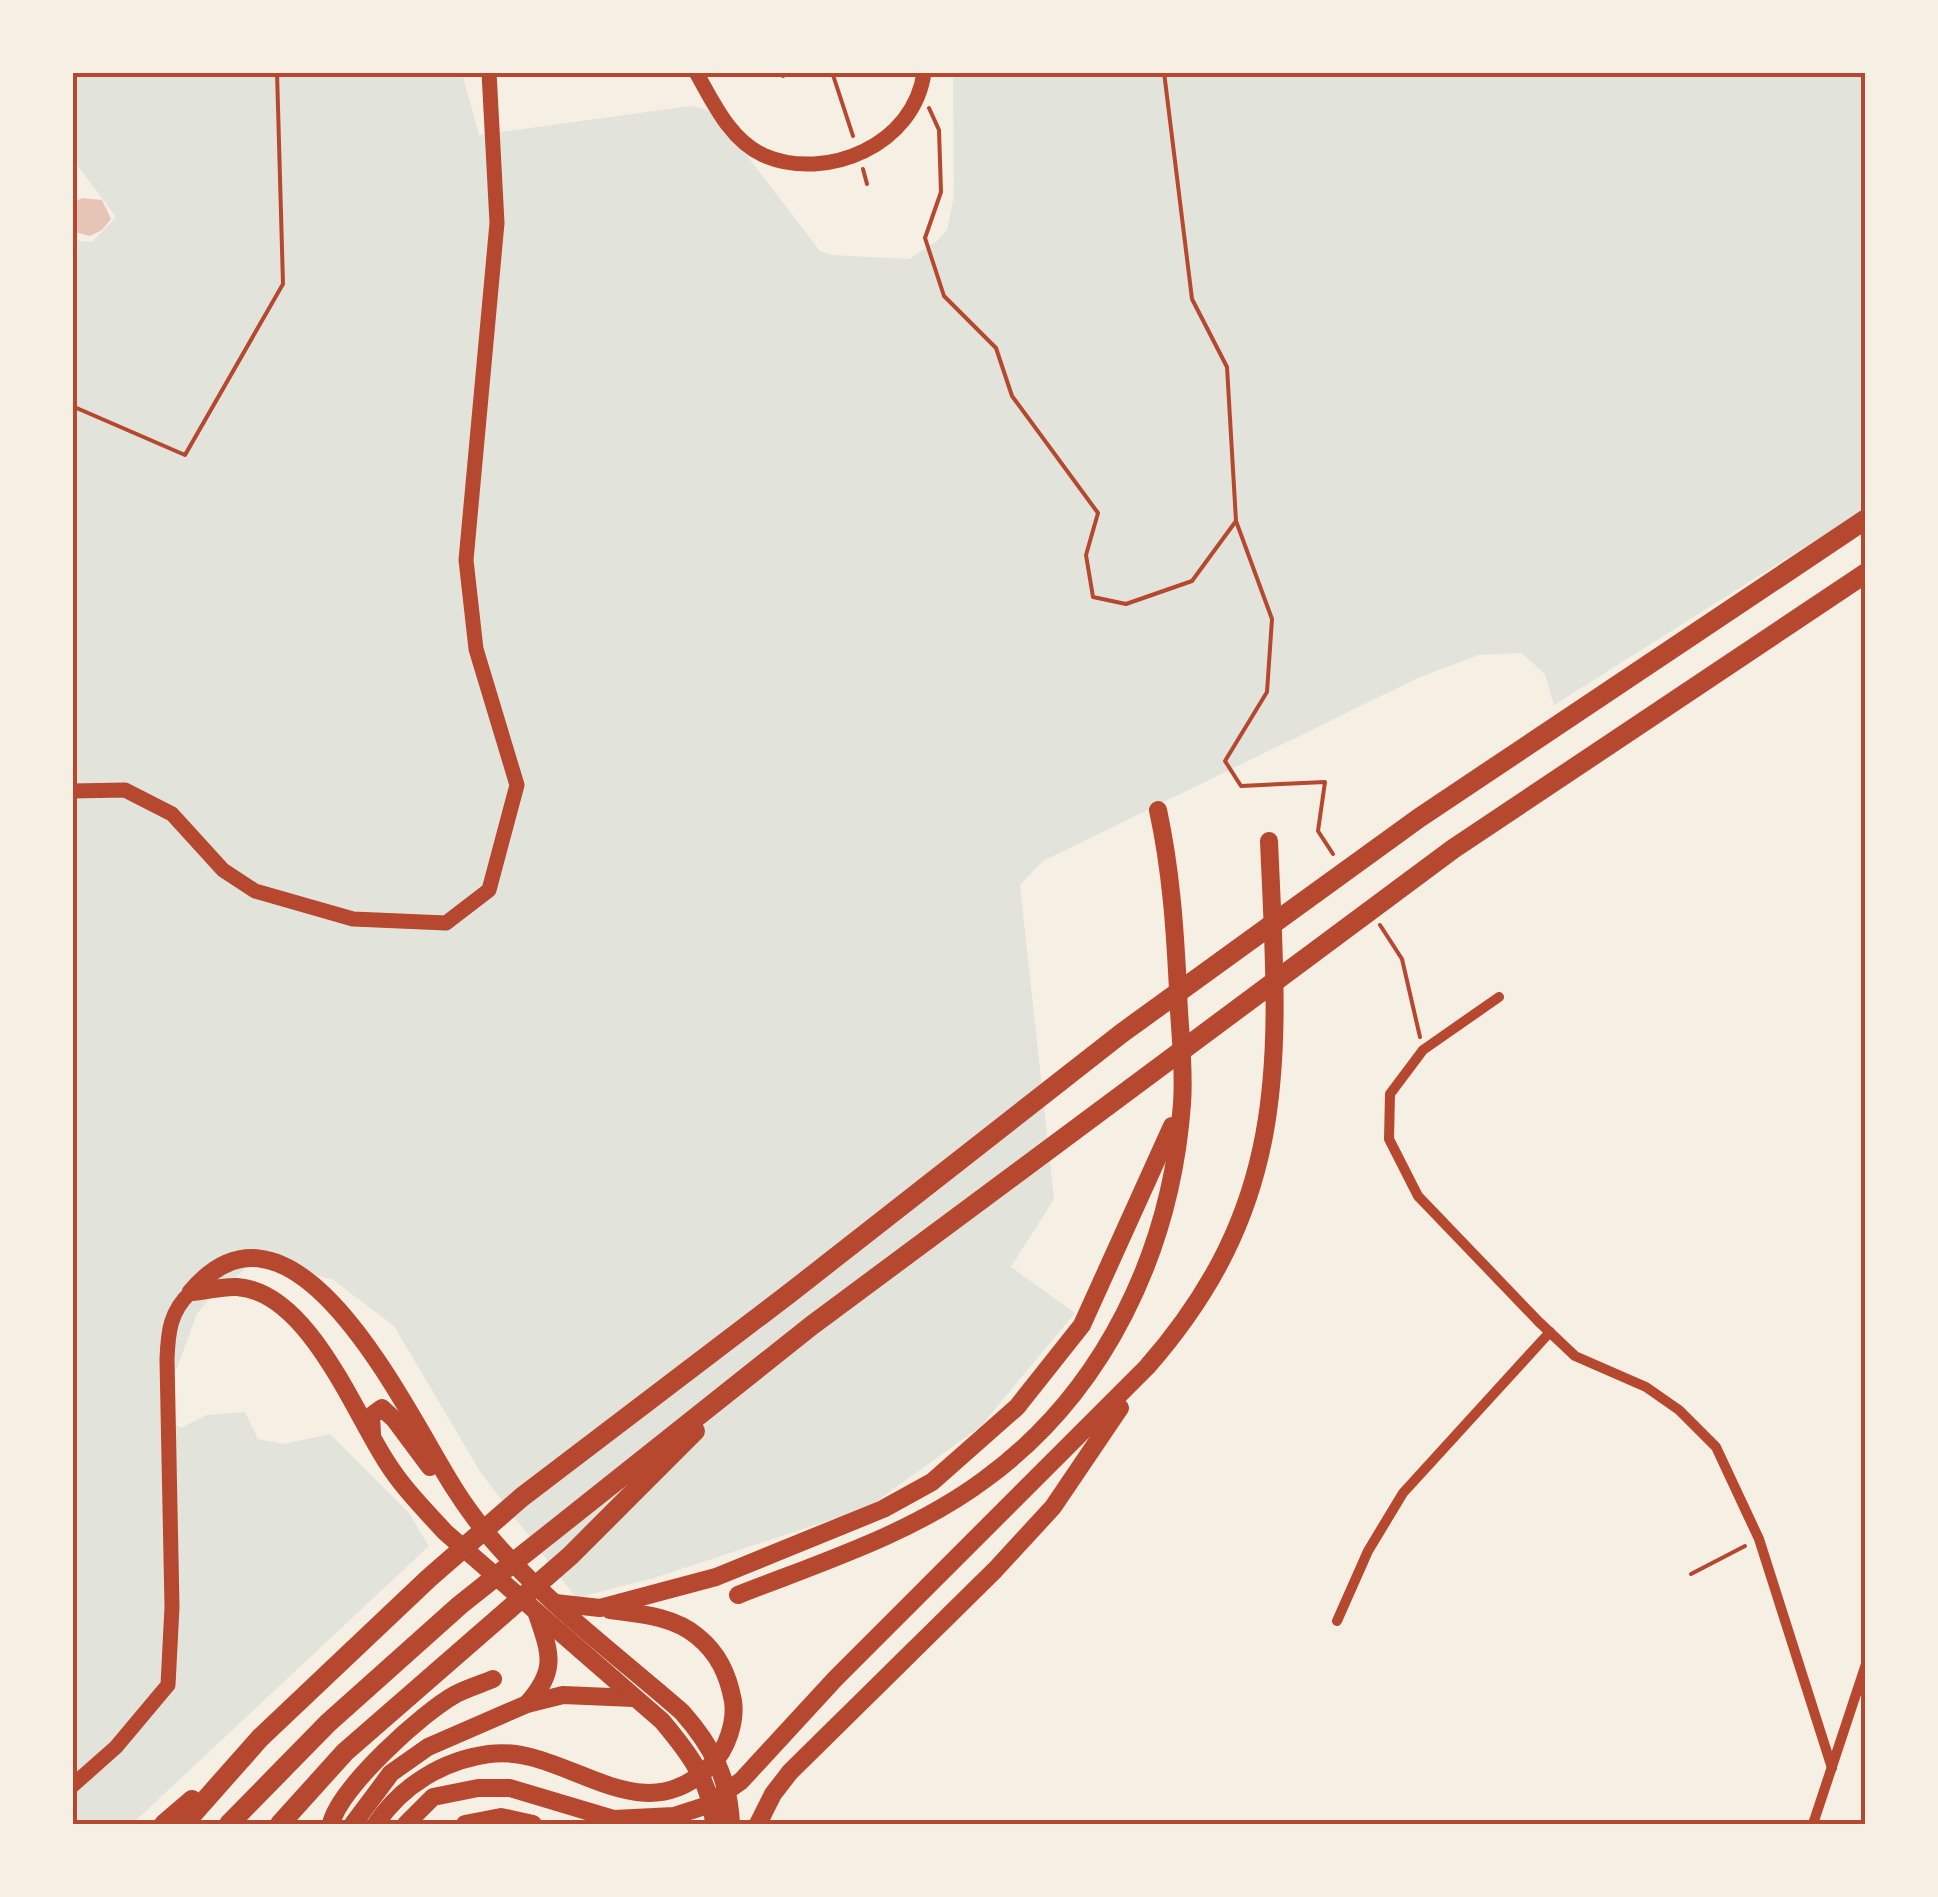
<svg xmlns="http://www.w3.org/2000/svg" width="1938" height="1897" viewBox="0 0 1938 1897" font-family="Jost,sans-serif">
  <rect width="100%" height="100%" fill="#f6efe4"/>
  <!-- green -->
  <polygon fill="#e2e4dc" points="72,73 462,73 479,135 691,106 705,109 718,118 820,251 832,255 909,259 937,241 947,230 954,196 953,73 1865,73 1865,509 1554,705 1545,674 1521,653 1479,655 1420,677 1043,861 1020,885 1054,1199 1011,1267 1075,1313 980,1427 867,1508 654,1578 576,1598 481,1473 394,1326 332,1279 257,1264 245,1269 207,1301 197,1314 174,1376 172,1423 181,1428 207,1415 245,1412 258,1439 284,1444 330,1434 409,1513 429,1546 132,1824 73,1824 72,240 92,242 116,217 77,165"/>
  <!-- building -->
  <polygon fill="#e6c5b7" points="83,198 102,200 111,219 102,230 90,236 72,231 72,202"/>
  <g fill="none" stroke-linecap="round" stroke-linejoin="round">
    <!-- path -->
    <g stroke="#b5482f" stroke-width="4">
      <polyline points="782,72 783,76 792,72"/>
      <polyline points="832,72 853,136"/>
      <polyline points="1164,72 1192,299 1227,367 1236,521 1272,619 1267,692 1225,761 1241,786 1325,782 1318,831 1333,854"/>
      <polyline points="929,108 939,130 941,192 925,238 944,296 996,348 1012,396 1098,513 1086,555 1093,597 1126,604 1192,581 1236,521"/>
      <polyline points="863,169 867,184"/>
      <polyline points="72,406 185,455 283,284 277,72"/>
      <polyline points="1380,925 1402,959 1420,1037"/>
      <polyline points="1691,1574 1745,1546"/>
    </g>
    <!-- minor -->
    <g stroke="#b5482f" stroke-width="10">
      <polyline points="1499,997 1423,1050 1390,1094 1389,1139 1418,1196 1539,1322 1575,1356 1646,1387 1679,1410 1716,1447 1759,1539 1832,1768"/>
      <polyline points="1337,1621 1368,1551 1403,1493 1550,1332"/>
      <polyline points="1813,1824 1866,1664"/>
    </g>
    <!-- secondary -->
    <g stroke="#b5482f" stroke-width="15">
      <path d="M696,72C713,102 730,140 763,155C827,183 915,144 924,72"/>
      <polyline points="72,791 125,790 172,814 223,870 255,891 353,919 446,923 489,890 517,785 476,649 466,560 497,223 489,72"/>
      <path d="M72,1786L116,1747L168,1685L172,1607L167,1359C168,1332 170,1311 191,1292"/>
    </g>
    <!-- primary -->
    <g stroke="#b5482f" stroke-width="18">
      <path d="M191,1292C295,1168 409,1418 454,1488C466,1507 480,1526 495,1543C550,1606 619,1657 682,1712C712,1746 729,1778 731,1824"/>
      <path d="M191,1292C206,1291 222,1286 237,1287C307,1291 353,1410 386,1461C402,1487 424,1509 445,1532L662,1721C689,1753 711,1782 714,1824"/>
      <polyline points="372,1434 371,1416 382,1408 395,1420 430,1467"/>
      <path d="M738,1595C822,1562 911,1534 984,1480C1105,1392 1171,1251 1182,1104C1185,1067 1179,1027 1178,990C1175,929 1171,870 1158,810"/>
      <polyline points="555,1603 600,1608 716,1577 883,1509 932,1482 1017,1407 1082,1325 1172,1126"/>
      <path d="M527,1704C557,1670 551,1655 537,1614"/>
      <path d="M331,1824C339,1788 423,1712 456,1694C468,1688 481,1684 493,1679"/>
      <polyline points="353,1824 391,1773 428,1747 527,1704 563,1695 634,1698"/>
      <path d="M376,1824C402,1785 444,1760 489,1754C565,1743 639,1839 712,1764C727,1749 736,1722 733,1701C728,1674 718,1653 697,1636C673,1616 640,1614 610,1610"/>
      <path d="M406,1824L433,1797L478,1788H510L614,1819L674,1816L705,1806L741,1781L835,1679L1147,1367C1295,1198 1278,1051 1269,841"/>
      <polyline points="465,1824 501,1817 533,1824"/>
      <polyline points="758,1824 773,1794 790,1772 995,1570 1053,1507 1120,1408"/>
    </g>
    <!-- motorway -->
    <g stroke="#b5482f" stroke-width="20">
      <polyline points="164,1824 192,1800"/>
      <polyline points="184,1824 260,1738 429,1578 522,1497 790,1293 1122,1033 1419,818 1866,519"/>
      <polyline points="229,1824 328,1723 460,1605 811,1326 1453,849 1866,573"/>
      <polyline points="280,1824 345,1752 570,1556 695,1431"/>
    </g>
  </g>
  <!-- border -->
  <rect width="1938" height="1897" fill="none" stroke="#f6efe4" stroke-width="150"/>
  <rect x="75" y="75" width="1788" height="1747" fill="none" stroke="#b5482f" stroke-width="4"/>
</svg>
